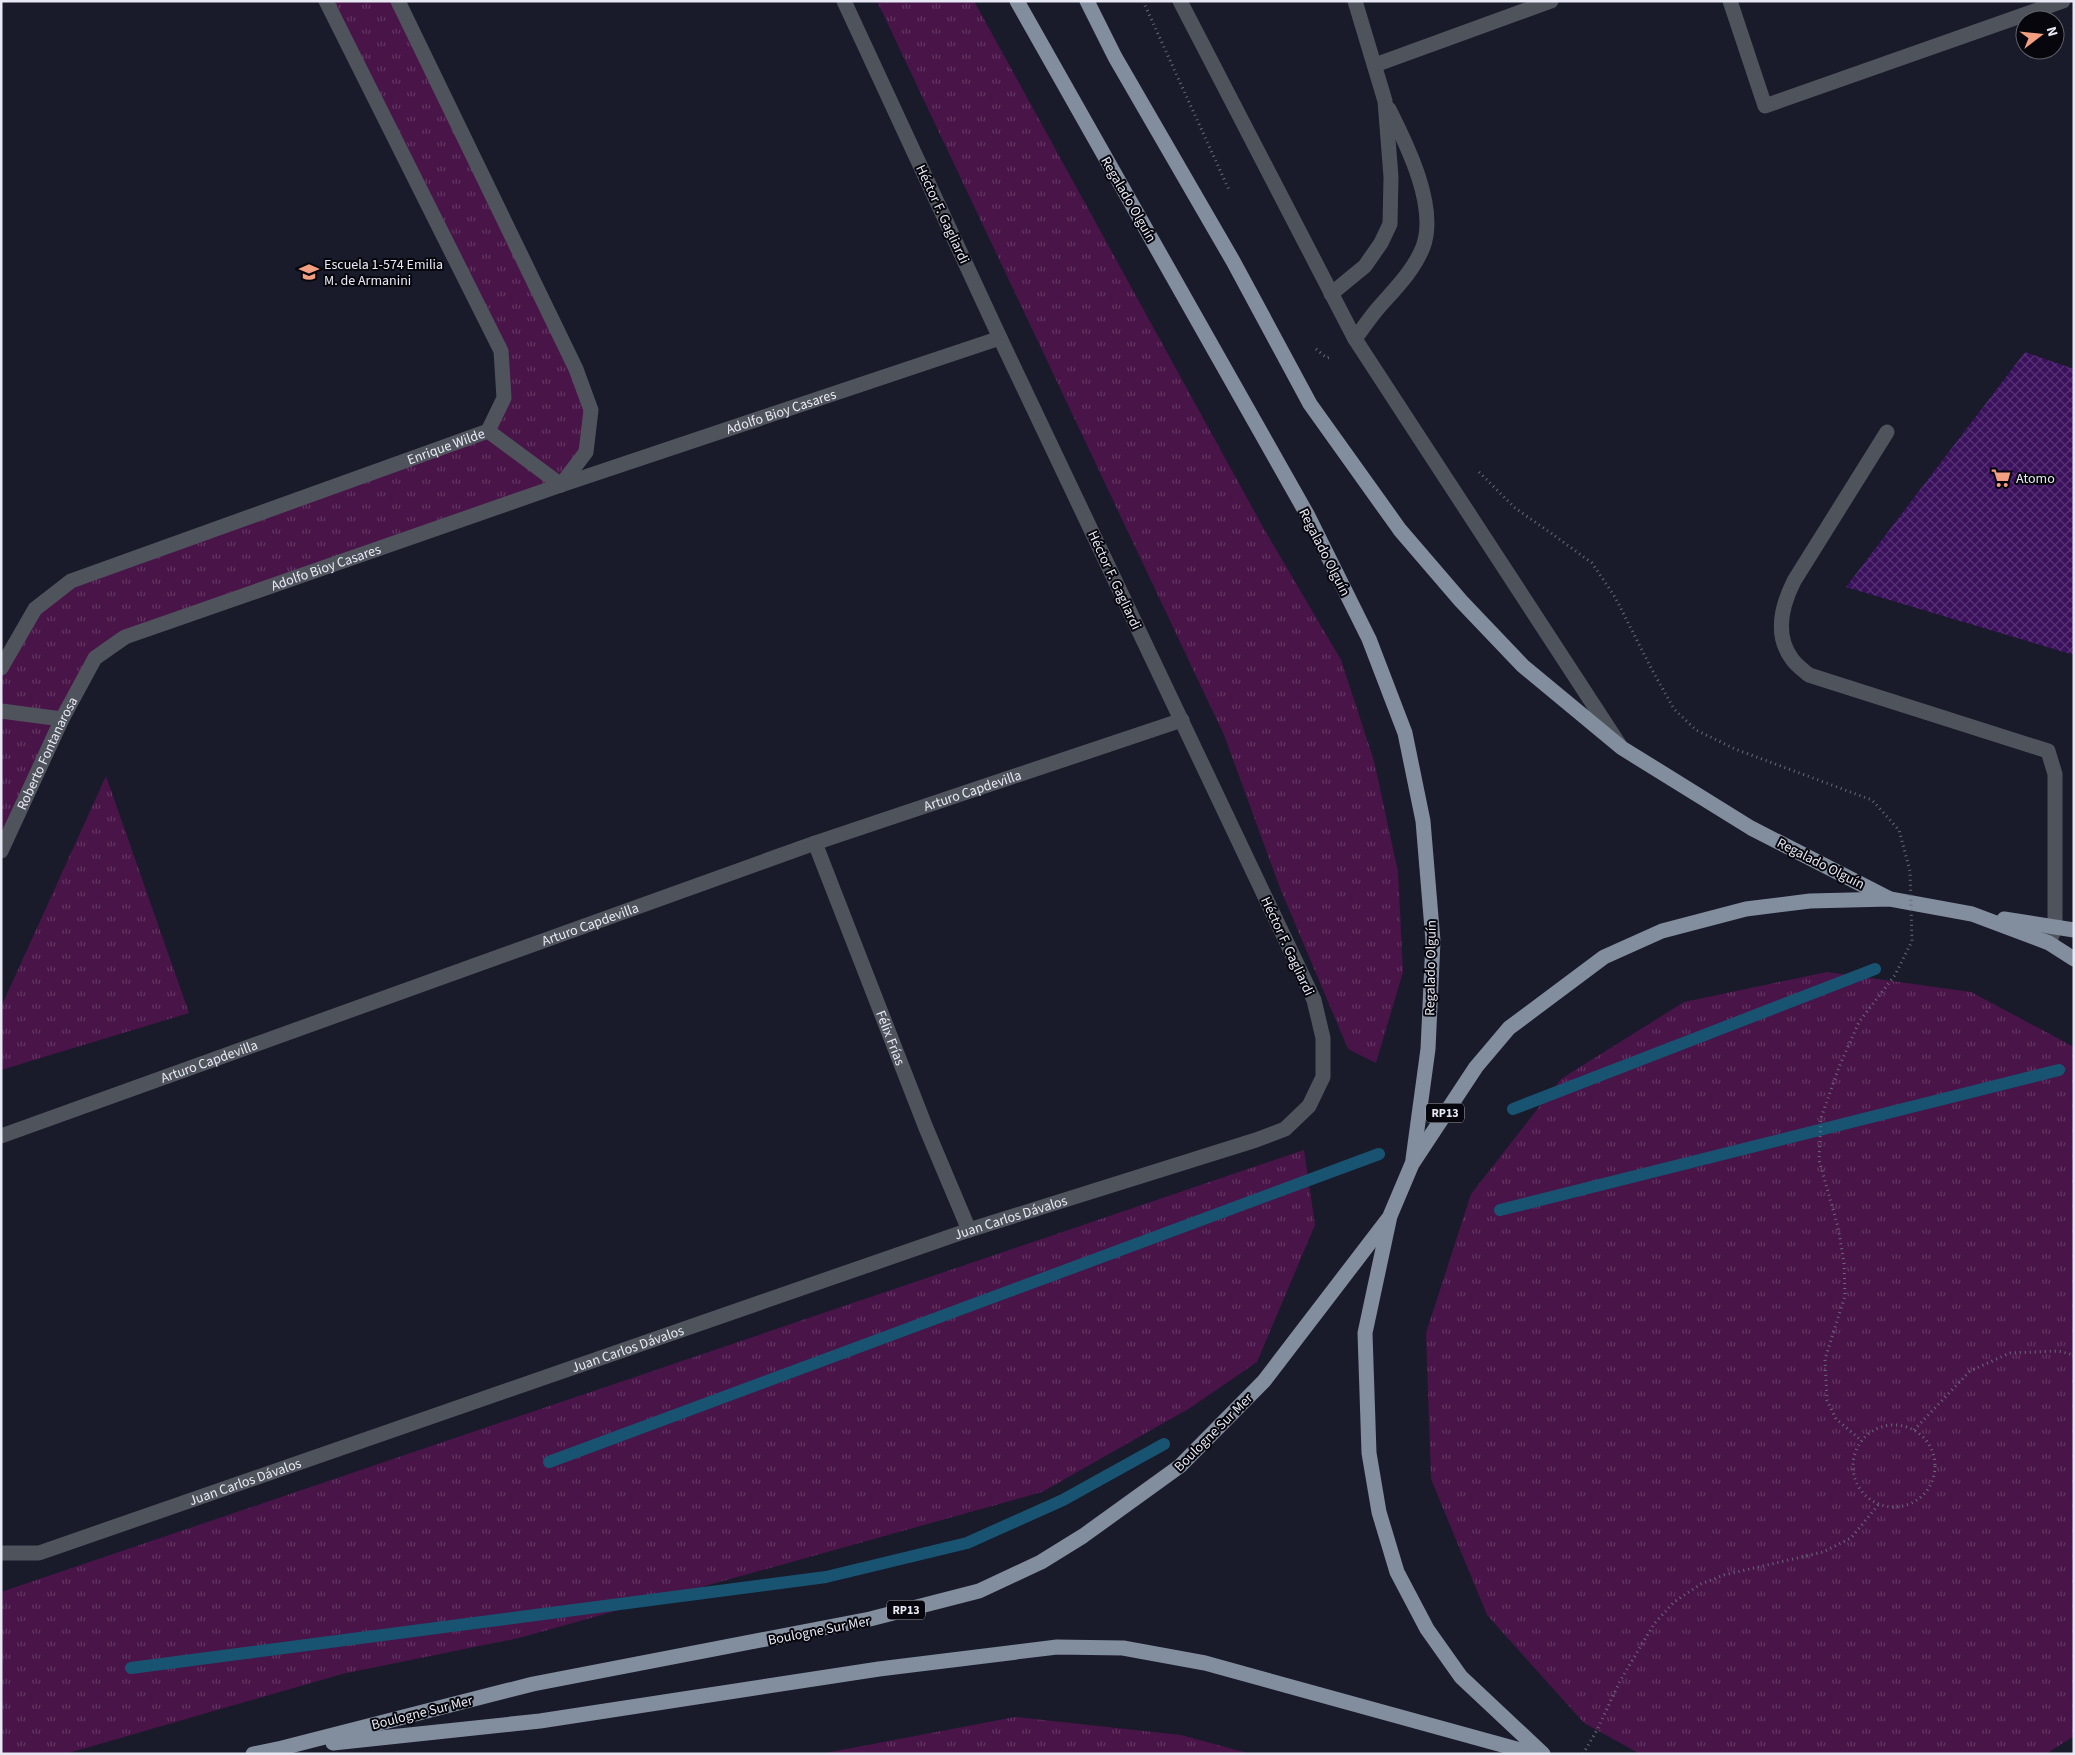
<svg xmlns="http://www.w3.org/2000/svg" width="2075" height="1755" viewBox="0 0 2075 1755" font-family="'Source Sans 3',sans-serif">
  <defs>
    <pattern id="grass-tufts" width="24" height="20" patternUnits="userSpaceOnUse" patternTransform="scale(1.25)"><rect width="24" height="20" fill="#491448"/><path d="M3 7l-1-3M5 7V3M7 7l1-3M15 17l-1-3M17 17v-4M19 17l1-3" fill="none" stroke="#633663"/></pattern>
    <pattern id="building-cross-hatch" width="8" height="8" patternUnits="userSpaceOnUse" patternTransform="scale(1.25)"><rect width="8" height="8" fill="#3b105c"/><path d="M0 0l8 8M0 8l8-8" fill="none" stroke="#573374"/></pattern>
  </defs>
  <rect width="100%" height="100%" fill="#191a2a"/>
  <!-- grass -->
  <g fill="url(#grass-tufts)">
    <polygon points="326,1 398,1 591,410 586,452 561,485 125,637 95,658 1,836 1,668 35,609 71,581 488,431 504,398 501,351"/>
    <polygon points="877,1 974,1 1264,529 1341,660 1374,761 1398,872 1403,972 1376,1063 1348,1049 1280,888 1224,735"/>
    <polygon points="106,776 189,1013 1,1070 1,1007"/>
    <polygon points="1827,972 1971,992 2074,1047 2074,1736 2046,1754 1640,1754 1584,1723 1487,1615 1431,1479 1426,1333 1471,1194 1561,1079 1684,1002"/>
    <polygon points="1304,1150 1315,1225 1257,1362 1190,1408 1042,1492 519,1638 342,1674 65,1754 1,1754 1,1592"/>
    <polygon points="1015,1717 1181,1735 1251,1754 820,1754"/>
  </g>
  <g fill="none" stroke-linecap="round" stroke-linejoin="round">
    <!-- stream -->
    <g stroke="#185471" stroke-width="12">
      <polyline points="1513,1109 1875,969"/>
      <polyline points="1500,1210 2059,1070"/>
      <polyline points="549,1462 1379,1154"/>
      <polyline points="131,1668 826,1577 967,1543 1063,1500 1164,1444"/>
    </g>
  </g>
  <!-- building -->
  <polygon fill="url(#building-cross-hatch)" points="2025,352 2074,369 2074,655 1846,587"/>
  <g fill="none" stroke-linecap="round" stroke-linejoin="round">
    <!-- path -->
    <g stroke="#6a6b79" stroke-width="3" stroke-dasharray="1 4" stroke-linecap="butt">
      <polyline points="1143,1 1229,190"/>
      <polyline points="1316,349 1327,358 1331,357"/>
      <polyline points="1479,472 1515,508 1555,536"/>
      <circle cx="1894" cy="1466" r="41"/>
      <polyline points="1914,1430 1970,1371 2010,1353 2058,1351 2074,1355"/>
      <polyline points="1583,1754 1597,1730 1620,1681 1654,1624 1674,1602 1701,1584 1724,1575 1823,1552 1851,1538 1879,1504"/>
    </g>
    <!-- minor -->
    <g stroke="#4f545c" stroke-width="15">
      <polyline points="398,1 576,369 591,410 586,452 561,485"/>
      <polyline points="1180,1 1355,339 1619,744"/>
      <polyline points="1730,1 1765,106 2063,1"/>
      <polyline points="1375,65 1551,1"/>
      <polyline points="1331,294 1365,266 1381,243 1390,224 1391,177 1385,101 1355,1"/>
      <path d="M1355,339C1363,328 1371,316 1380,306C1396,288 1414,270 1423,247C1438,207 1407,145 1389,109"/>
      <polyline points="488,431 561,485"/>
      <path d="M1887,432L1794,581C1782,605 1774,635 1792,659C1796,665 1803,670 1809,675L2048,751L2055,774V927L2049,943"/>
      <path id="s1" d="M1,668L35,609L71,581L488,431L504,398L501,351L326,1"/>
      <polyline points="1,711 62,719"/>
      <path id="s2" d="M815,843L926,1128L969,1230"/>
      <path id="s3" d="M1,851L62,719L95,658L125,637L561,485L1000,338"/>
      <path id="s4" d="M1,1136L815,843L1182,720"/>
      <path id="s5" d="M1,1553H39L969,1230L1256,1140L1285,1129L1309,1106L1323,1077V1038L1314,1000L1000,338L844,1"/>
    </g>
    <!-- major -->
    <g stroke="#828d9d" stroke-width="15">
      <polyline points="1017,1 1308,516 1369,639 1405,733 1423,821 1433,941 1428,1049 1413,1159"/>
      <polyline points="1087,1 1115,57 1233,261 1310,404 1400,530 1461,601 1523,666 1622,748 1751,828 1888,898"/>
      <polyline points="2004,919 2074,930"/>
      <polyline points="333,1743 540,1721 879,1669 1057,1647 1123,1648 1205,1663 1535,1754"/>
      <polyline points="253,1754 282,1748 533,1684 870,1619 979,1591 1041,1562 1083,1536 1180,1466 1264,1381 1388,1219"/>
      <polyline points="1543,1754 1461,1677 1427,1629 1397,1572 1379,1512 1369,1453 1365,1333 1390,1216 1412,1164 1476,1067 1509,1028 1604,957 1662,931 1746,909 1810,901 1890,899 1972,914 2049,943 2074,959"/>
    </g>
    <!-- path-bridge -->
    <polyline stroke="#6a6b79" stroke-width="3" stroke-dasharray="1 4" stroke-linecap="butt" points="1555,536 1592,563 1615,597 1651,668 1674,709 1696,730 1735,749 1872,800 1899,830 1910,871 1912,941 1895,975 1859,1022 1839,1067 1821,1118 1819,1160 1838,1227 1844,1263 1845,1296 1825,1359 1827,1400 1836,1419 1862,1441"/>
  </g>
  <!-- icons -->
  <defs>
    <symbol id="school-bare" viewBox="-9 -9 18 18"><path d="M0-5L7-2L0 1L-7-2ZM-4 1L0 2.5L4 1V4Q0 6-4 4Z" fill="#f39f82" stroke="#06060c" stroke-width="2.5" paint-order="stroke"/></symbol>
    <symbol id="supermarket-bare" viewBox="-9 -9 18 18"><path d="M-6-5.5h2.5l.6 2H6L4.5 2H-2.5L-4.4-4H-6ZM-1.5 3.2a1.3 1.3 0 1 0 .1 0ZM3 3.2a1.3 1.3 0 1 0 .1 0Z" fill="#f39f82" stroke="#06060c" stroke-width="2.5" paint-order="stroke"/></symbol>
  </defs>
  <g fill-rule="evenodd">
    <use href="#school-bare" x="295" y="258" width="28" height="28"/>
    <use href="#supermarket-bare" x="1987" y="464" width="28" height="28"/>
  </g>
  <g text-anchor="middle" stroke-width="4" stroke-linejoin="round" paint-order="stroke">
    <!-- shield labels -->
    <g fill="#06060c" stroke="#a4a5af" stroke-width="1">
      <rect x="1426" y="1103.5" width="38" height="19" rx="4"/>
      <rect x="887" y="1600.5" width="38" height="19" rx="4"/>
    </g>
    <g font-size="12" font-weight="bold" fill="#e8e9f5">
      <text x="1445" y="1117">RP13</text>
      <text x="906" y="1614">RP13</text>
    </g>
    <!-- street labels -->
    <g font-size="14" fill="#e8e9f5" stroke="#06060c">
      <text transform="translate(1129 199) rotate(60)" y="5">Regalado Olguín</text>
      <text transform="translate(943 214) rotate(65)" y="5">Héctor F. Gagliardi</text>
      <text dy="5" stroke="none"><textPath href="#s3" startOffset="945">Adolfo Bioy Casares</textPath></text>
      <text dy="5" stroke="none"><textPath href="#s1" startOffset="512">Enrique Wilde</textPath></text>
      <text transform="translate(1325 552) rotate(63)" y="5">Regalado Olguín</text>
      <text dy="5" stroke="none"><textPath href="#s3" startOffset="464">Adolfo Bioy Casares</textPath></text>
      <text transform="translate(1115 580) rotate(65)" y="5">Héctor F. Gagliardi</text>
      <text dy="5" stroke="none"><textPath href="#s3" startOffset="108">Roberto Fontanarosa</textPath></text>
      <text dy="5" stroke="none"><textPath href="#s4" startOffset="1031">Arturo Capdevilla</textPath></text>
      <text transform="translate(1821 863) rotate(27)" y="5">Regalado Olguín</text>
      <text dy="5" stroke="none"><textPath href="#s4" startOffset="626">Arturo Capdevilla</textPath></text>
      <text transform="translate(1288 946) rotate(65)" y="5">Héctor F. Gagliardi</text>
      <text transform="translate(1430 968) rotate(-89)" y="5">Regalado Olguín</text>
      <text dy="5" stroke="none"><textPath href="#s2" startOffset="209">Félix Frías</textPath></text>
      <text dy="5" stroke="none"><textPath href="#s4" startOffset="221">Arturo Capdevilla</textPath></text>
      <text dy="5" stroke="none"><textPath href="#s5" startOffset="1066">Juan Carlos Dávalos</textPath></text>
      <text dy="5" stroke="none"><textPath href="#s5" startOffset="661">Juan Carlos Dávalos</textPath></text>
      <text transform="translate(1213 1432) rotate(-45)" y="5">Boulogne Sur Mer</text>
      <text dy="5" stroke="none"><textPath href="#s5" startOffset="256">Juan Carlos Dávalos</textPath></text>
      <text transform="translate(819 1630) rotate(-11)" y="5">Boulogne Sur Mer</text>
      <text transform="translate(422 1712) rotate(-14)" y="5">Boulogne Sur Mer</text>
    </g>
    <!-- poi labels -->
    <g font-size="14" fill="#e8e9f5" stroke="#06060c" text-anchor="start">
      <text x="324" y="269">Escuela 1-574 Emilia<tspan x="324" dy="16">M. de Armanini</tspan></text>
      <text x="2016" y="483">Atomo</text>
    </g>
  </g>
  <!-- border -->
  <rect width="2075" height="1755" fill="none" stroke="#e8e9f5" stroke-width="5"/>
  <!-- north arrow -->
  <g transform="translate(2040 35) rotate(74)"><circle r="24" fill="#06060c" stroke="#606169"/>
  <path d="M0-4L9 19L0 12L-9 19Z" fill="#f39f82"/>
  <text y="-8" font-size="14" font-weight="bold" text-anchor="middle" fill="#e8e9f5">N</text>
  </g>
</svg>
